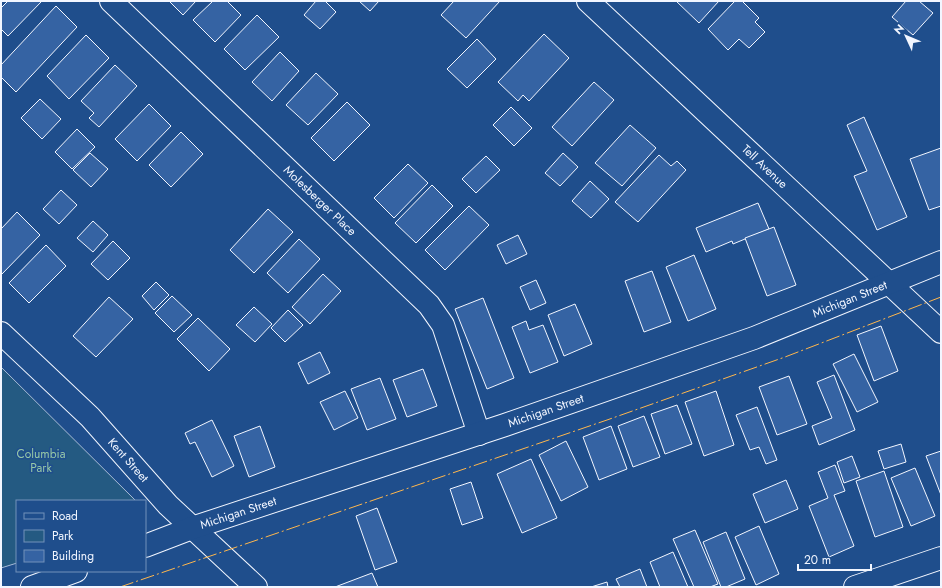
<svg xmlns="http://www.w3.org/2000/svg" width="942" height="588" viewBox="0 0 942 588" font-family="Jost,sans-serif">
  <rect width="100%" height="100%" fill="#1f4e8c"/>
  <!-- green -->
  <polygon fill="#245a82" stroke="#a8bbd7" points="1,367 135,500 135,501 17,501 17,563 1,568"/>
  <!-- building -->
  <g fill="#3563a3" stroke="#f2f6ff">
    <polygon points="8,1 42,1 8,36 1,29 1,8"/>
    <polygon points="169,1 196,1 183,15"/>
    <polygon points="213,1 227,1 241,15 215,42 193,20"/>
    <polygon points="316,1 325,1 336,12 320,29 304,15"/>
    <polygon points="359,1 379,1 370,11"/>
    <polygon points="454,1 500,1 466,38 441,15"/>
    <polygon points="676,1 719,1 699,23"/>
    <polygon points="735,1 742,1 759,18 755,22 765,32 749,48 739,39 728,50 708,29"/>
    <polygon points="906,1 919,1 933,13 913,35 892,17"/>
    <polygon points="56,6 77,27 16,92 1,77 1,65"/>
    <polygon points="257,15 279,37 245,70 224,49"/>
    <polygon points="544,34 569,58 529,101 523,95 518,101 498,82"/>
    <polygon points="86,35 109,58 69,99 47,76"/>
    <polygon points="477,39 496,59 467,88 447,69"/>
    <polygon points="280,52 299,71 272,101 252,82"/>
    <polygon points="115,65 137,86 99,127 89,118 94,113 81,101"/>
    <polygon points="316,73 338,94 308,125 286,105"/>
    <polygon points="594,82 614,100 572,146 552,127"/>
    <polygon points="40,99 61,119 42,139 21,118"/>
    <polygon points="347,102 370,125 334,161 311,138"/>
    <polygon points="149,104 171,126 137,161 115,139"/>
    <polygon points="511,107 532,128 514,146 493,125"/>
    <polygon points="864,117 907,217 877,230 854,176 867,171 847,125"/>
    <polygon points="630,125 656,148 622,186 595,163"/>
    <polygon points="77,129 95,147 72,169 55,152"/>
    <polygon points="181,132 203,154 171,187 149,165"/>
    <polygon points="941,148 941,206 929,210 910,159"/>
    <polygon points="90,153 108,169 91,187 73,170"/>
    <polygon points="563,153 578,167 560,186 545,173"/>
    <polygon points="659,155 671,166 677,161 686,170 638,222 615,202"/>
    <polygon points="486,156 500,170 476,193 462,179"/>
    <polygon points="408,164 428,183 394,218 374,198"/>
    <polygon points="590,181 609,199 591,218 572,201"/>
    <polygon points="432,185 453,206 416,243 395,223"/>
    <polygon points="61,190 77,205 59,224 43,209"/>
    <polygon points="758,203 769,229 733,244 732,241 706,252 696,228"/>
    <polygon points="469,206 489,225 445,270 425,250"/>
    <polygon points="268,209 293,232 254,273 230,250"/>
    <polygon points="17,212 40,235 1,275 1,229"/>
    <polygon points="93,221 108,235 93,252 77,238"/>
    <polygon points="774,227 796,285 767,296 745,238"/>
    <polygon points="518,235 527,254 506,264 497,245"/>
    <polygon points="299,239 320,259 288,293 267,273"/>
    <polygon points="113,241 130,258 108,280 91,264"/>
    <polygon points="46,245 66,266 29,303 9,283"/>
    <polygon points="694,255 716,309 688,321 666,267"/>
    <polygon points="652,271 671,322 644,332 625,281"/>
    <polygon points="323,274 341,291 310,324 292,307"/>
    <polygon points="536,280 546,303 530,310 520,287"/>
    <polygon points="156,282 169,295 154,310 142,296"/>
    <polygon points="172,296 192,315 174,332 155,313"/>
    <polygon points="109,297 133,319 96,357 73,336"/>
    <polygon points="483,298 514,378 487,389 455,309"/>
    <polygon points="575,304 592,344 564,356 548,315"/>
    <polygon points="254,307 272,324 255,342 236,325"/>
    <polygon points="288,310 303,325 285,342 271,328"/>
    <polygon points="198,318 230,349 209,371 177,339"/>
    <polygon points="526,321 529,330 543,325 558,362 530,373 512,327"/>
    <polygon points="881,326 898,371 874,381 857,335"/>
    <polygon points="320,352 330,373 308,384 298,363"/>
    <polygon points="854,354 878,402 857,412 833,364"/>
    <polygon points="423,369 437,406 407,417 393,380"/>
    <polygon points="834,375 855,430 819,445 812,426 832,418 817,382"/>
    <polygon points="789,376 807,424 777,435 759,387"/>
    <polygon points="380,378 396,419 367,430 351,389"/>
    <polygon points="345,391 358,418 334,430 320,402"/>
    <polygon points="716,391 734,445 704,456 685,402"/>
    <polygon points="677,405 692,444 665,454 651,414"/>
    <polygon points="757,407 777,460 766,464 759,447 750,450 736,415"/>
    <polygon points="644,416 660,457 633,467 618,426"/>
    <polygon points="212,420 234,466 212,477 195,442 190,444 185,433"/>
    <polygon points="260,426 275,467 249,477 234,436"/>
    <polygon points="611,426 627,469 599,480 583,437"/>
    <polygon points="566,441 588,487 561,501 539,455"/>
    <polygon points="901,444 906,462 884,469 878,451"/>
    <polygon points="941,451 941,495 926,456"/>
    <polygon points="852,456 860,477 844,483 837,462"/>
    <polygon points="531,459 557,518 522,533 497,474"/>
    <polygon points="835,465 845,491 834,495 854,546 829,557 809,506 828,498 818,472"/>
    <polygon points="915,468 935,516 911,526 891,478"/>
    <polygon points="884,471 903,527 875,537 856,481"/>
    <polygon points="786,480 798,509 765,523 753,494"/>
    <polygon points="471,482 483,518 462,525 450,489"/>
    <polygon points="377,508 397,562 375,570 356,516"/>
    <polygon points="759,526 779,574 756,585 735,537"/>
    <polygon points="695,530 718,584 710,587 694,587 673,539"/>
    <polygon points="726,532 745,579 726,587 721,587 703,542"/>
    <polygon points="673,552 688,587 660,587 650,562"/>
    <polygon points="640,569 647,587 620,587 616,579"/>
    <polygon points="372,573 378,587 335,587"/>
    <polygon points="607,582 608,587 591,587"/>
  </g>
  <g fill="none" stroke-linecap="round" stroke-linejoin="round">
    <defs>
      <g id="minor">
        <path id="s1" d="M111,1L429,305L443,325L479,434"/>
        <path id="s2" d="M588,1L941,332"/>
        <path id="s3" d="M1,333L90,417L168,505L256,587"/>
        <polyline points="855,587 941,558"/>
      </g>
      <g id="major">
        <path id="s4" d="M145,546L192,528L505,425L754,338L941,262"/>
        <polyline points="32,587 76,571"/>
      </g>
    </defs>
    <!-- minor casing -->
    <use href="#minor" stroke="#f2f6ff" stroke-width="24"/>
    <!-- major casing -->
    <use href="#major" stroke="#f2f6ff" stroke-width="24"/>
    <!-- minor -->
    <use href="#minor" stroke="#1f4e8c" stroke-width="22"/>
    <!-- major -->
    <use href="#major" stroke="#1f4e8c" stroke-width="22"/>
    <!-- power -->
    <polyline stroke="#ffb74d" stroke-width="1" stroke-dasharray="14 3 2 3" stroke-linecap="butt" points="120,587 607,420 785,357 941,297"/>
  </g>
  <g text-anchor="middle" stroke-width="3" stroke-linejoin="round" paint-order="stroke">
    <!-- street labels -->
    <g font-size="12" fill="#f2f6ff" stroke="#1f4e8c">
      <text dy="4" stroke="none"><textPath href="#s2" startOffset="242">Tell Avenue</textPath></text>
      <text dy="4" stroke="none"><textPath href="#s1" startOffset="289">Molesberger Place</textPath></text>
      <text dy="4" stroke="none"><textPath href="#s4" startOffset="747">Michigan Street</textPath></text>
      <text dy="4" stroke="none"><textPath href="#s4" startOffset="423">Michigan Street</textPath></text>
      <text dy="4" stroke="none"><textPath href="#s3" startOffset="180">Kent Street</textPath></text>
      <text dy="4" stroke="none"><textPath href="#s4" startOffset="99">Michigan Street</textPath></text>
    </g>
    <!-- park labels -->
    <g font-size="12" fill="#97c8a6" stroke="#1f4e8c">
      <text x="41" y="458">Columbia<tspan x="41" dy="14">Park</tspan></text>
    </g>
  </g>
  <!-- border -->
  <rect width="942" height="588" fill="none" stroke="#f2f6ff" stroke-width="4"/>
  <!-- legend -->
  <rect x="16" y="500" width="130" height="72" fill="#1f4e8c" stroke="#7391ba"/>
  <rect x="24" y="513" width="20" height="6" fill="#1f4e8c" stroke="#7391ba"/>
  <text x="52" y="520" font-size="12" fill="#f2f6ff">Road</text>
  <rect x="24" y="530" width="20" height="12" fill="#245a82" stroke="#7391ba"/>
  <text x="52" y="540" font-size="12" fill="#f2f6ff">Park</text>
  <rect x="24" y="550" width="20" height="12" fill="#3563a3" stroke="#7391ba"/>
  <text x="52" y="560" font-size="12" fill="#f2f6ff">Building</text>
  <!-- north arrow -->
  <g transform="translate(906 36) rotate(314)" stroke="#1f4e8c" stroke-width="3" paint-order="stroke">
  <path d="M0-3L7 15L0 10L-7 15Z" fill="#f2f6ff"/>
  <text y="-6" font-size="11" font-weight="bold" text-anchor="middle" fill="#f2f6ff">N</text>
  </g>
  <!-- scale -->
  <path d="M798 564v6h73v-6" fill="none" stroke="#f2f6ff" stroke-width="2"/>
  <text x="804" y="564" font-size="12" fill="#f2f6ff" stroke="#1f4e8c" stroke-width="3" paint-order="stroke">20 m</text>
</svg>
